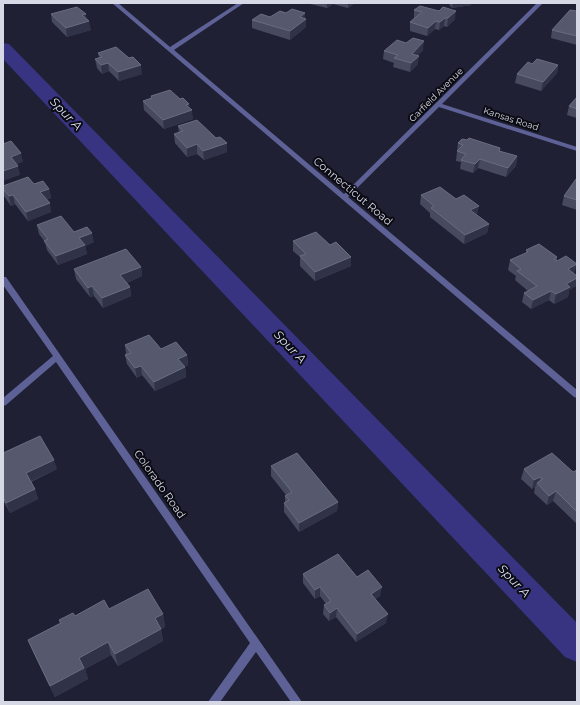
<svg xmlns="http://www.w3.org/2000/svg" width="580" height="705" viewBox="0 0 580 705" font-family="Montserrat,sans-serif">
  <rect width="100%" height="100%" fill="#1f2034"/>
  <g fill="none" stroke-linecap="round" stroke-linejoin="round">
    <!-- canal -->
    <polygon fill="#383482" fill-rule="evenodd" points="3,43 9,44 577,623 577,662 565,657 3,59"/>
    <!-- minor -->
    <g fill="#5e6196" fill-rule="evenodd">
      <polygon points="112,3 118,3 170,47 238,3 244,3 174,50 344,194 537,3 543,3 442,104 577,147 577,151 439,107 348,197 577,390 577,398 574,397"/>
      <polygon points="3,277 6,277 302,702 291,702 256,652 220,702 208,702 250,643 56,362 6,405 3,406 3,398 53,356 3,285"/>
    </g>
  </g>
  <!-- wall -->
  <g fill="#47495e">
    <polygon points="306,3 355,3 348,8 333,4 327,8"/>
    <polygon points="448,3 471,3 471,5 452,8"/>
    <polygon points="414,10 455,19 447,27 444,26 439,30 435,29 427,36 410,31 410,22 415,19 414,18"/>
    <polygon points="577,11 577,45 551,38 552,30"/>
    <polygon points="51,14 86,14 86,19 91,30 67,37 52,22"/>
    <polygon points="305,19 306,19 306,27 290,40 252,28 252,20"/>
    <polygon points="423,50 418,55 418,64 410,72 393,67 394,63 383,59 384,51"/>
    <polygon points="98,53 142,74 119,81 109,71 102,74 97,68 95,59 99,58"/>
    <polygon points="532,64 558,65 557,73 541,91 515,83 517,74"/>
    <polygon points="151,96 180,99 190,108 193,119 164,129 144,110 143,101 151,98"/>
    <polygon points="577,97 577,118 567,115 569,106"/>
    <polygon points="178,126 227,152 204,160 197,154 187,157 175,143 174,134 179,133"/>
    <polygon points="467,140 500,148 500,151 517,156 516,166 506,177 478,168 473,173 460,169 461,162 456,161 458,143"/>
    <polygon points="577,180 577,210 562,205 564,196"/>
    <polygon points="34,184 49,189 51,198 47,199 51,212 28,221 15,204 11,206 4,196 3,193 3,186"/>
    <polygon points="421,195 477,215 489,224 487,233 464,244 430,217 430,213 420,204"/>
    <polygon points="37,225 74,232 94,242 85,246 87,254 58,265 47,250 45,242 39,234"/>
    <polygon points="293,241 351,266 315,281 300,266 300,257 293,251"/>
    <polygon points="526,250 557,257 557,261 577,276 577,283 576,286 569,290 568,297 554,304 549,300 531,309 522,302 524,293 528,291 515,280 516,276 508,270 510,260 526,253"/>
    <polygon points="141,267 142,276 127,283 130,287 131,296 103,308 94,296 90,297 76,279 74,269"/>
    <polygon points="125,345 161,349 187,355 188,365 184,367 185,367 186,377 155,391 142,375 137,378 127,364 125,355 126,354"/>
    <polygon points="3,453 57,469 31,482 35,489 38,499 10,513 3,500"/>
    <polygon points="271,466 338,502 337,511 299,532 284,512 284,503 285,502 285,496 286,495 271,476"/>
    <polygon points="524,469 573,472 577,470 577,522 576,523 553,501 547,505 534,493 535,487 532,489 521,479"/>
    <polygon points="303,574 357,577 380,596 375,599 386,623 356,642 336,617 329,621 323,614 324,605 326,604 320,596 315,599 303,583"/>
    <polygon points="109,609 163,614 165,627 161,629 163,641 118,666 111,655 85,669 88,679 55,697 33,652 28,640 60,623 59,620 75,616"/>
  </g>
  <!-- shaded-wall -->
  <g fill="#303247">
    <polygon points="327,3 333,3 333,4 327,8"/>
    <polygon points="348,3 355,3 348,8"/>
    <polygon points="453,3 471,3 471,5 452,8"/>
    <polygon points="456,11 455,19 447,27 448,18"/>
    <polygon points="305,13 305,20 306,19 306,27 290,40 290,31 300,17"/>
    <polygon points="86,14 87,22 89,21 91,30 67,37 66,28 82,15"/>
    <polygon points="445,18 444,26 439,30 440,22"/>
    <polygon points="436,21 435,29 427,36 428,28"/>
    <polygon points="424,41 423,50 411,62 412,54"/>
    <polygon points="419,56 418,64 410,72 411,63"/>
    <polygon points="108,63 109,71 102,74 101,65"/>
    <polygon points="141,65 142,74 119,81 118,72"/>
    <polygon points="558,65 557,73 541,91 543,82"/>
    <polygon points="189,104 190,111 192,110 193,119 164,129 163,120 186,105"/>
    <polygon points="227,143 227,152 204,160 203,151"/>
    <polygon points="197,144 197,154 187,157 187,148"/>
    <polygon points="21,153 23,162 13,166 11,157"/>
    <polygon points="517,156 516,166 506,177 508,168"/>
    <polygon points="480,159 478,168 473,173 475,164"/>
    <polygon points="18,166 20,175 3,181 3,171"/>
    <polygon points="49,189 51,198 42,201 40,192"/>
    <polygon points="13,195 15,204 11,206 9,196"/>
    <polygon points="50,203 51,212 28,221 26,212"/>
    <polygon points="479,206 477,215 470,210"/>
    <polygon points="489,224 487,233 464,244 465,235"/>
    <polygon points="92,233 94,242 85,246 87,254 58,265 56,256 79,238"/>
    <polygon points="351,257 351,266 315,281 315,272"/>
    <polygon points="577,264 574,274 568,269"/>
    <polygon points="141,267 142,276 122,285 120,275"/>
    <polygon points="577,278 577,283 576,286 569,290 568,297 554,304 556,294 566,284"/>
    <polygon points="92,286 94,296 90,297 88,288"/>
    <polygon points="130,287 131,296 103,308 102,298"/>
    <polygon points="551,291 549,300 531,309 533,300"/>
    <polygon points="187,355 188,365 179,369 178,359"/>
    <polygon points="141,366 142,375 137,378 135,368"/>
    <polygon points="185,367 186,377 155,391 154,382"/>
    <polygon points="54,460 57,469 29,482 26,473"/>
    <polygon points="540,477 538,485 537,483 535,487 532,489 534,480"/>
    <polygon points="35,489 38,499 10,513 6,503"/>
    <polygon points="556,491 553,501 547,505 549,496"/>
    <polygon points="338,502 337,511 299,532 299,523"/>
    <polygon points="320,587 320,596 315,599 315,590"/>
    <polygon points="382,587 380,596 370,603 371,594"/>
    <polygon points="337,608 336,617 329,621 330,613"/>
    <polygon points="163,614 165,627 157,631 155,618"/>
    <polygon points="388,614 386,623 356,642 357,634"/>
    <polygon points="161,629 163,641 118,666 115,654"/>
    <polygon points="108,642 111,655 85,669 88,679 55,697 50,686 79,658"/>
  </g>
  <!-- building -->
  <g fill="#56586d" stroke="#6a6c80">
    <polygon points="420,6 439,11 443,7 456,11 448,18 445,18 440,22 436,21 428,28 410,22 422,12 414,10"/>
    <polygon points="77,7 86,14 82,15 89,21 66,28 51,14"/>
    <polygon points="292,9 305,13 300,17 306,19 290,31 252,20 261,14 270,17 280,11 286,13"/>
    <polygon points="570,10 577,11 577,36 552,30"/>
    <polygon points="413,38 424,41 412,54 419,56 411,63 394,58 398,55 384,51 397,40 406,43"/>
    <polygon points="116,47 129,58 133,57 141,65 118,72 108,63 101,65 95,59 102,57 98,53"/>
    <polygon points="537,59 558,65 543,82 517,74 528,62 532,64"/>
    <polygon points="170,90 180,99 183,98 189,104 186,105 192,110 163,120 143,101 152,98 151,96"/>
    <polygon points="577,97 577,109 569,106"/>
    <polygon points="197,120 216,138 220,137 227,143 203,151 197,144 187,148 174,134 183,131 178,126"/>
    <polygon points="469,138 500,148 499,151 517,156 508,168 480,159 475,164 461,160 466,154 457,151 463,145 458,143 462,139 467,140"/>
    <polygon points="11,141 21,153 11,157 18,166 3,171 3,144"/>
    <polygon points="28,177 34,184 43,181 49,189 40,192 50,203 26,212 13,195 9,196 3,189 3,186"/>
    <polygon points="576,179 577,180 577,200 564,196"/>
    <polygon points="440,187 456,199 464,195 479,206 470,210 489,224 465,235 431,208 434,206 421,195"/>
    <polygon points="61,216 74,232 87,227 92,233 79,238 85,245 56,256 44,241 48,239 37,225"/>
    <polygon points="316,232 330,245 336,242 351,257 315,272 300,256 306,254 293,241"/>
    <polygon points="539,244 557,257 554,259 557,261 566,256 577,264 568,269 577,276 577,278 566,284 570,287 556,294 551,291 533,300 524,293 537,286 517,271 521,269 510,260 528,252 526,250"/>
    <polygon points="126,249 141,267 120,275 130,287 102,298 92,286 88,288 74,269"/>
    <polygon points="149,335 161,349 176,342 187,355 178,359 185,367 154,382 141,366 135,368 125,355 131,353 125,345"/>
    <polygon points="40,436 54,460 26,473 35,489 6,503 3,497 3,453"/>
    <polygon points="297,453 338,502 299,523 284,503 289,500 285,496 292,492 271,466"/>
    <polygon points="552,453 573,472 577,470 577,512 556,491 549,496 537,483 543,479 540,477 534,480 524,469"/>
    <polygon points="338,554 357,577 368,570 382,587 371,594 388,614 357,634 337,608 330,613 324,605 331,601 320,587 315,590 303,574"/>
    <polygon points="148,589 163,614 155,618 161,629 115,654 108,642 79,658 84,668 50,686 28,640 61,623 59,620 73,613 75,616 104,600 109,609"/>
  </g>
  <g text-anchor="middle" stroke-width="4" stroke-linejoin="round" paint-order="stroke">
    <!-- far-street labels -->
    <g font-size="9" fill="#d6d8e5" stroke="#0a0b13">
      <text transform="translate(436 95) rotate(-45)" y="3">Garfield Avenue</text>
      <text transform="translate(511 119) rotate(18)" y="3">Kansas Road</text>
    </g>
    <!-- street labels -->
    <g font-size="11" fill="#d6d8e5" stroke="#0a0b13">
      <text transform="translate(353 191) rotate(40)" y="4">Connecticut Road</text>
      <text transform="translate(160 484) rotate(55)" y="4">Colorado Road</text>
    </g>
    <!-- water labels -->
    <g font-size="12" font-style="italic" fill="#dbdef5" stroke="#0a0b13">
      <text transform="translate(66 114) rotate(46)" y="4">Spur A</text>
      <text transform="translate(290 347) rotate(46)" y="4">Spur A</text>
      <text transform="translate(514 581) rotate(46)" y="4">Spur A</text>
    </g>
  </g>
  <!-- border -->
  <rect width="580" height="705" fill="none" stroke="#d6d8e5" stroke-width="8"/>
</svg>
